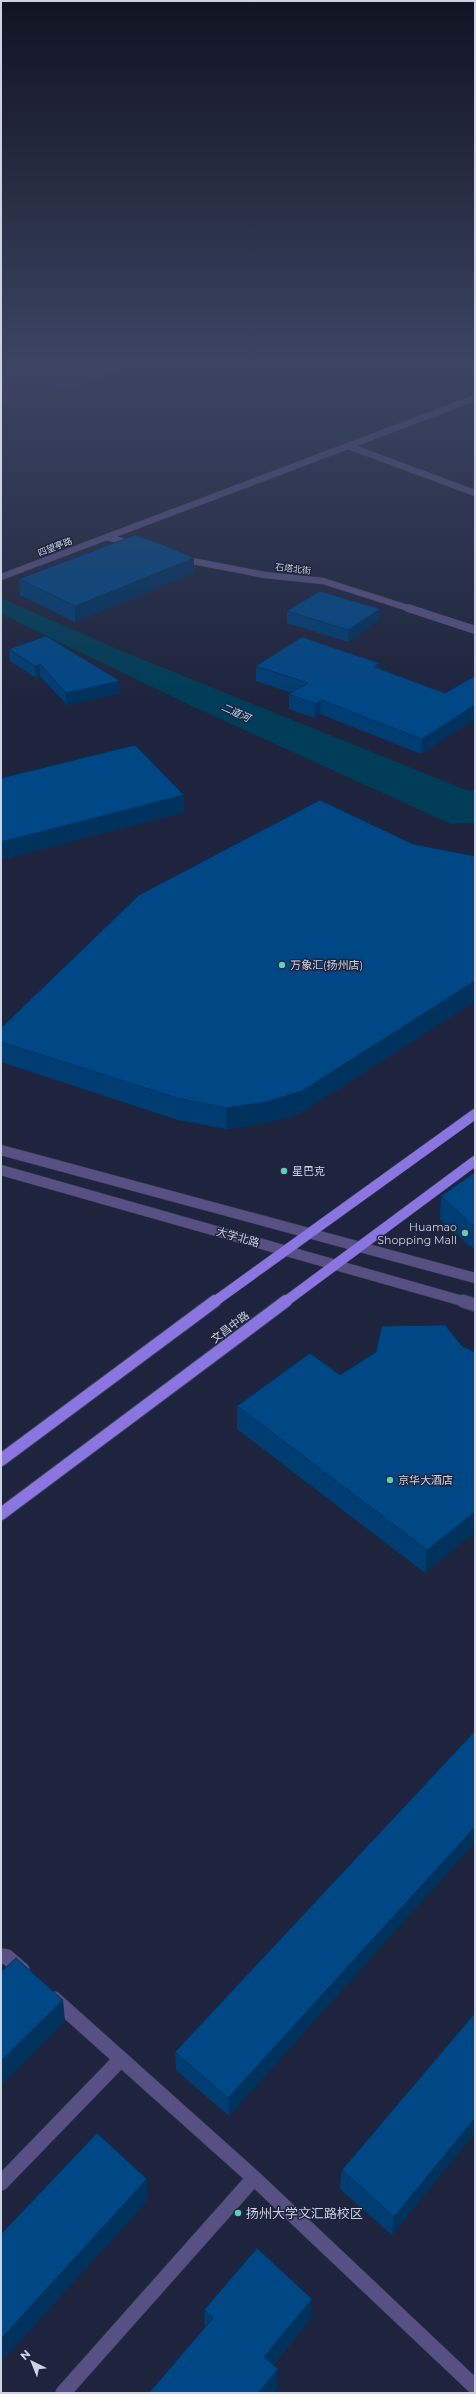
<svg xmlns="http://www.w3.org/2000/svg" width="476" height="2394" viewBox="0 0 476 2394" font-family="Montserrat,'Noto Sans SC',sans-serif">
  <rect width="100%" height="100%" fill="#1e243d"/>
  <!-- green -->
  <polygon fill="#431a5e" points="1,364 119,364 115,373 69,388 1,403"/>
  <!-- water -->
  <polygon fill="#003d58" points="1,598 124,652 466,790 475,791 475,823 451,824 192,706 1,614"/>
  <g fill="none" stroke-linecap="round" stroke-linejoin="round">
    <defs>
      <g id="service">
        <polyline points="1,1956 7,1957 22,1970"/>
        <polyline points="54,1999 254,2178 475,2387"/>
        <polyline points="1,2183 121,2059"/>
        <polyline points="63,2393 254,2178"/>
      </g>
      <g id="minor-far1">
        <polyline points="348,446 475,493"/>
        <polyline points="107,537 132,544"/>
        <polyline points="182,559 265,575 323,581 411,609"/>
      </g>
      <polyline id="minor" points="408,608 475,630"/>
      <polyline id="tertiary-far2" points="1,577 475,398"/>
      <g id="tertiary-far1">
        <polyline points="1,1150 475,1278"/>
        <polyline points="1,1170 466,1302"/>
      </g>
      <polyline id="tertiary" points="463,1301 475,1305"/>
      <g id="primary-far1">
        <polyline points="214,1302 475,1114"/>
        <polyline points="285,1302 475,1161"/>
      </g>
      <g id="primary">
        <polyline points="1,1460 215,1301"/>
        <polyline points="1,1514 286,1301"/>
      </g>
    </defs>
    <!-- service casing -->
    <use href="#service" stroke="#3a4058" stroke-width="16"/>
    <!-- minor-far1 casing -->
    <use href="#minor-far1" stroke="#3a4058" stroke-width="7"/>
    <!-- minor casing -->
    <use href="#minor" stroke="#3a4058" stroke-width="8"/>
    <!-- tertiary-far2 casing -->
    <use href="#tertiary-far2" stroke="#3a4058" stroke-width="7"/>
    <!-- tertiary-far1 casing -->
    <use href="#tertiary-far1" stroke="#3a4058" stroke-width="11"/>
    <!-- tertiary casing -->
    <use href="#tertiary" stroke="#3a4058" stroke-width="14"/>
    <!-- primary-far1 casing -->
    <use href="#primary-far1" stroke="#3a4058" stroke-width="11"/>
    <!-- primary casing -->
    <use href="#primary" stroke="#3a4058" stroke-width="14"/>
    <!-- service -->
    <use href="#service" stroke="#585083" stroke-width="15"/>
    <!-- minor-far1 -->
    <use href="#minor-far1" stroke="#585083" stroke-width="6"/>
    <!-- minor -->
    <use href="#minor" stroke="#585083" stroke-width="8"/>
    <!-- tertiary-far2 -->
    <use href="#tertiary-far2" stroke="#585083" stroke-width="6"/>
    <!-- tertiary-far1 -->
    <use href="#tertiary-far1" stroke="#585083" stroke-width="10"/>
    <!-- tertiary -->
    <use href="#tertiary" stroke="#585083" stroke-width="12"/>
    <!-- primary-far1 -->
    <use href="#primary-far1" stroke="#8b76e1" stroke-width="10"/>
    <!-- primary -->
    <use href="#primary" stroke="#8b76e1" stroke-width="12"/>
  </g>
  <!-- wall -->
  <g fill="#003d73">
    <polygon points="194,573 75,622 20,595 19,579"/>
    <polygon points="287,611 379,620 348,642 287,623"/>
    <polygon points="9,649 120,693 67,705 40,676 36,678 10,661"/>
    <polygon points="379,663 379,668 445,693 421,754 320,714 314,718 289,709 289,694 292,693 256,681 256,666"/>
    <polygon points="1,778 185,812 3,859 1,857"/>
    <polygon points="413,844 475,856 475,1001 301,1113 266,1123 226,1129 178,1120 1,1062 1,1028"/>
    <polygon points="475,1172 475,1248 469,1246 440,1219 441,1196"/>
    <polygon points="462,1346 425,1573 237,1429 237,1406 340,1375"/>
    <polygon points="475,1731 229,2116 176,2070 175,2052"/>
    <polygon points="475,2013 392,2235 340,2189 342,2170"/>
    <polygon points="312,2299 311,2318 273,2365 277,2388 273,2393 149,2393 205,2327 204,2310"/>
  </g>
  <!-- shaded-wall -->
  <g fill="#00325e">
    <polygon points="1,452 2,452 3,463 1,463"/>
    <polygon points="194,558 194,573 75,622 75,606"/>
    <polygon points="380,609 379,620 348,642 348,630"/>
    <polygon points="379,663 378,678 374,667"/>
    <polygon points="40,664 40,676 36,678 35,666"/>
    <polygon points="120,681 120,693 67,705 66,693"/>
    <polygon points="321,700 320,714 314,718 315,704"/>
    <polygon points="475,705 475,719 421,754 422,739"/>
    <polygon points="184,795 185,812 3,859 1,842"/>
    <polygon points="475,981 475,1001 301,1113 266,1123 226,1129 226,1108"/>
    <polygon points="475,1512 475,1532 425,1573 427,1550"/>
    <polygon points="475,1827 475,1842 229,2116 228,2098"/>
    <polygon points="63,2000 65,2021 1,2085 1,2061"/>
    <polygon points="475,2118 475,2133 392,2235 394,2217"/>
    <polygon points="147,2179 148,2200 1,2362 1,2339"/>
    <polygon points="312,2299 311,2318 264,2375 264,2357"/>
    <polygon points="278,2369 277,2388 273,2393 258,2393"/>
  </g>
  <!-- building -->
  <g fill="#004786" stroke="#00325e">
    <polygon points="135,535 159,543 194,558 75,606 19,579"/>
    <polygon points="320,591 380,609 348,630 287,611"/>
    <polygon points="46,636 120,681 66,693 40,664 35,666 9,649"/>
    <polygon points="302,637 379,663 374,667 445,693 475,676 475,705 422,739 321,700 315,704 289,694 308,683 256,666"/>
    <polygon points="135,745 184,795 1,842 1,778"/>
    <polygon points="320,800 413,844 475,856 475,981 302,1091 266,1102 226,1108 177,1098 1,1042 1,1028 139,895"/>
    <polygon points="475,1172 475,1225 471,1224 441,1196"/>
    <polygon points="445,1325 462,1346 475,1352 475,1512 427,1550 237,1406 310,1353 340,1375 376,1352 382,1326"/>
    <polygon points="475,1731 475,1827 228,2098 175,2052"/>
    <polygon points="16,1958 63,2000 1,2061 1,1972"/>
    <polygon points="475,2013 475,2118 394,2217 342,2170"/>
    <polygon points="97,2133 147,2179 1,2339 1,2234"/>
    <polygon points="257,2248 312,2299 264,2357 278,2369 258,2393 149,2393 213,2318 204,2310"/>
  </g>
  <!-- sky -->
  <linearGradient id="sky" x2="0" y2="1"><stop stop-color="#101422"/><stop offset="0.52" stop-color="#3b4562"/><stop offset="1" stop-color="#3b4562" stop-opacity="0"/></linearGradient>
  <rect width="476" height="699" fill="url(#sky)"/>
  <!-- markers -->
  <g fill="#5dceb8" stroke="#1e243d" stroke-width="1.5">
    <circle cx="282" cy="965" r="4"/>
    <circle cx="284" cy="1171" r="4"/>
    <circle cx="465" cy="1233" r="4"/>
    <circle cx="390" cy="1480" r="4"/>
    <circle cx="238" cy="2213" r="4"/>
  </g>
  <g text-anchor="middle" stroke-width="3" stroke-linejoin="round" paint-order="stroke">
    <!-- far-street labels -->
    <g font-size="9" fill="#cdd3e3" stroke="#1e243d">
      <text transform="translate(55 547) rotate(-21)" y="3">四望亭路</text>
      <text transform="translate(293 569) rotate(6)" y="3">石塔北街</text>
    </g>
    <!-- far-water labels -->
    <g font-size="10" font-style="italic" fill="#b3e1fc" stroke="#1e243d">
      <text transform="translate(236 712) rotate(24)" y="4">二道河</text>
    </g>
    <!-- poi labels -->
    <g font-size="11" fill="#cdd3e3" stroke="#1e243d" text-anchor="start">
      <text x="290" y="969">万象汇(扬州店)</text>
      <text x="292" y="1175">星巴克</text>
      <text x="457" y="1231" text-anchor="end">Huamao<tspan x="457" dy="13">Shopping Mall</tspan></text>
      <text x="398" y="1484">京华大酒店</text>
    </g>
    <!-- street labels -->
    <g font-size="11" fill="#cdd3e3" stroke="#1e243d">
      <text transform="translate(238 1237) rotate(16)" y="4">大学北路</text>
      <text transform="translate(230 1327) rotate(-37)" y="4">文昌中路</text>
    </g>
    <!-- near-poi labels -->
    <g font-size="13" fill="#cdd3e3" stroke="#1e243d" text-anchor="start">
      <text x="246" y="2218">扬州大学文汇路校区</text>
    </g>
  </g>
  <!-- border -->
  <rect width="476" height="2394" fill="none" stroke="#cdd3e3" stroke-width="4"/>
  <!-- north arrow -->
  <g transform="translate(32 2362) rotate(317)" stroke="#1e243d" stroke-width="3" paint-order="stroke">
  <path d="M0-3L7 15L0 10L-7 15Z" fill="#cdd3e3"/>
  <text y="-6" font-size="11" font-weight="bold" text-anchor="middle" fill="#cdd3e3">N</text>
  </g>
</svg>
